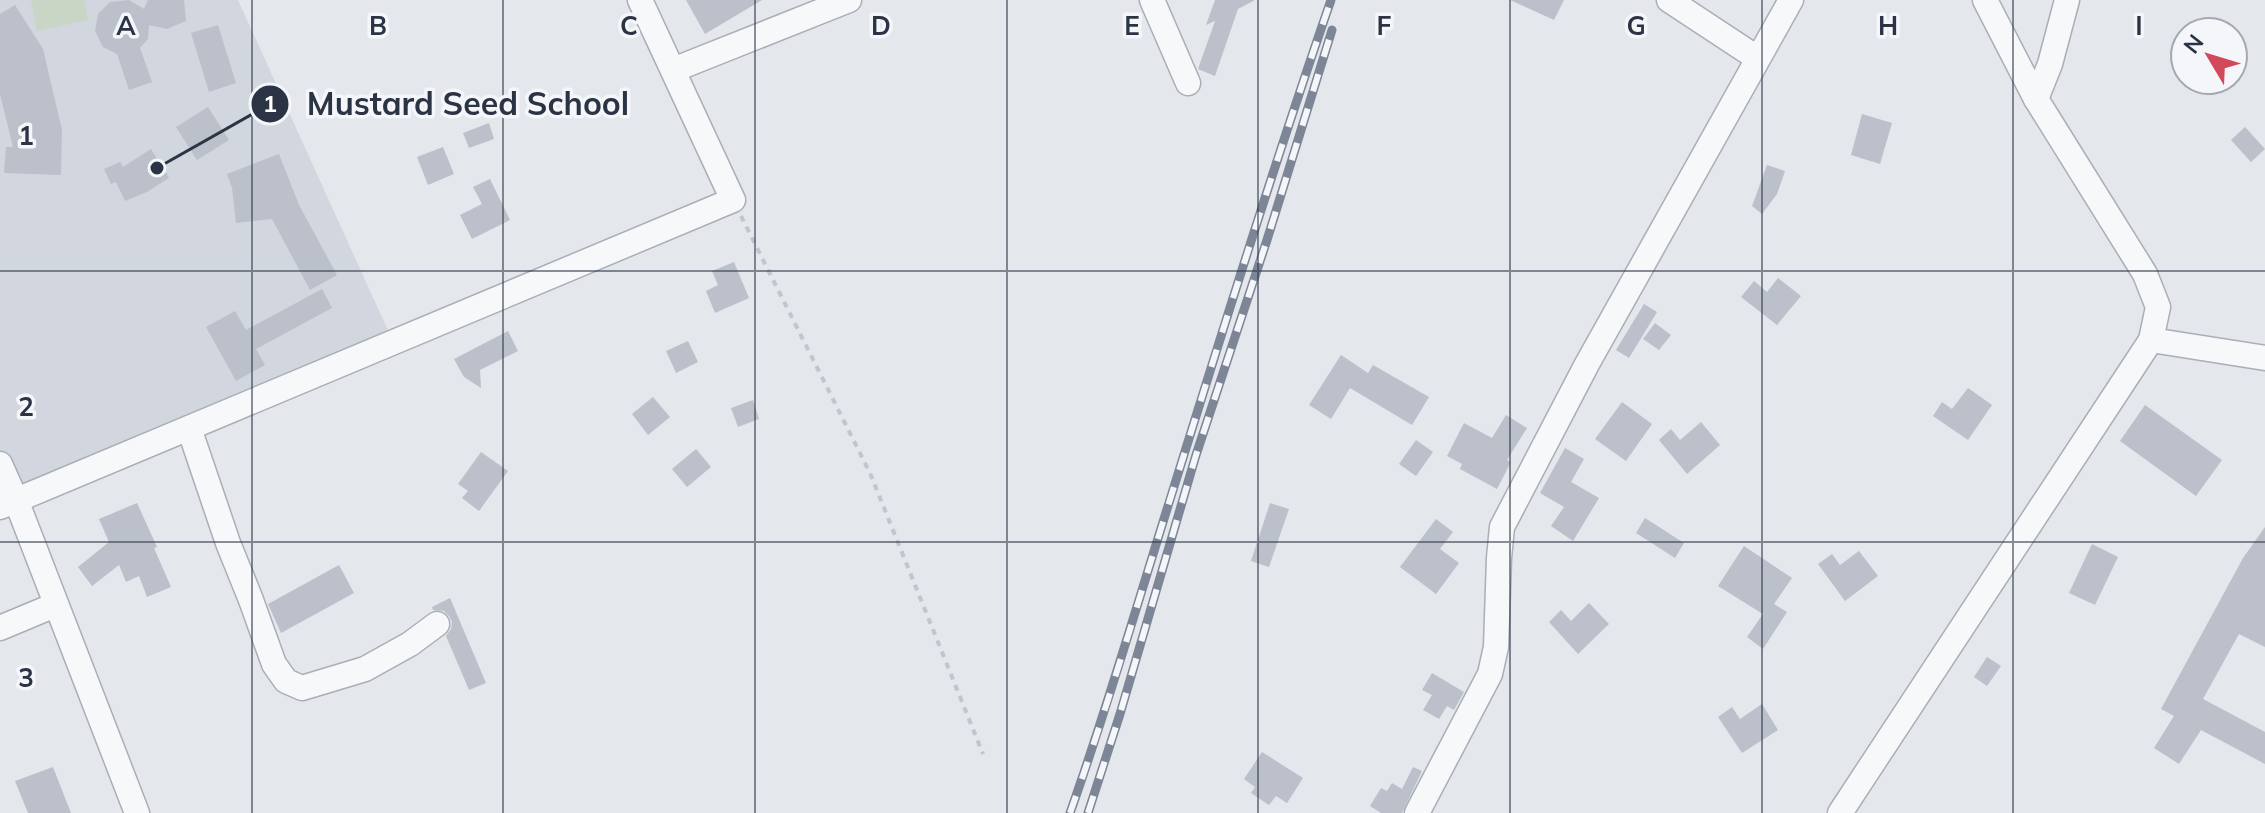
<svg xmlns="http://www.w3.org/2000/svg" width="2265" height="813" viewBox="0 0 2265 813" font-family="Mulish,sans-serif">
  <rect width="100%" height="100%" fill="#e4e7ec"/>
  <!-- built -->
  <polygon fill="#d2d6de" points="0,0 238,0 390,335 0,497"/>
  <!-- green -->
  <polygon fill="#c9d6c5" points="31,0 84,0 88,20 37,31"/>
  <!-- building -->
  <g fill="#bbc0ca">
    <polygon points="129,0 144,9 148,0 184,0 186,21 167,29 149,25 148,39 140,48 152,82 129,90 117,54 103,47 95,31 98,14 110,2"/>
    <polygon points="686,0 762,0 705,34"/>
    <polygon points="1215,0 1255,0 1238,9 1215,76 1198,69 1215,21 1206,25"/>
    <polygon points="1510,0 1564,0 1554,20"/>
    <polygon points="15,5 43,49 62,130 61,175 4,173 6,147 13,147 0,94 0,14"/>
    <polygon points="218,25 236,83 209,92 191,33"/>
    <polygon points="208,107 229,140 197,160 176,127"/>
    <polygon points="1862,114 1892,123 1880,164 1851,155"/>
    <polygon points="489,123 494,139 469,148 463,133"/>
    <polygon points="2245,127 2265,149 2251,162 2231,140"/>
    <polygon points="443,147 454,174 428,185 417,157"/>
    <polygon points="151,149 169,178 147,192 125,201 116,182 111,184 104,169 120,162 123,167"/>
    <polygon points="279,154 299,205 337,275 310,290 272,219 236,223 232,188 227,174"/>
    <polygon points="1767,165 1785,171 1777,194 1762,214 1752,206"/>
    <polygon points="490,179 510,220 472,239 460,215 482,204 473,187"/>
    <polygon points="734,262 749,298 715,313 706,291 718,285 712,271"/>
    <polygon points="1778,278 1801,296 1777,325 1741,297 1754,281 1767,292"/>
    <polygon points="322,289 332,308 256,349 265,365 236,381 206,327 235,311 246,330"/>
    <polygon points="1644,304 1657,312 1629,358 1616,350"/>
    <polygon points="1655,323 1671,335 1659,350 1643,339"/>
    <polygon points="508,331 518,351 480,370 481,388 464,377 454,359"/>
    <polygon points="688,341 698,362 676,373 666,351"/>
    <polygon points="1341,355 1368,373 1373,365 1429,397 1412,425 1350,388 1331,419 1309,405"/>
    <polygon points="1968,388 1992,405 1968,440 1933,416 1942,402 1952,409"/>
    <polygon points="653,397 670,417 648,435 632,414"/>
    <polygon points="753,400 759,419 738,427 731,408"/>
    <polygon points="1622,402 1652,424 1626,461 1595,439"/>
    <polygon points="2145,405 2222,460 2196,496 2120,441"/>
    <polygon points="1506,415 1527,428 1507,460 1511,462 1497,489 1460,469 1462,464 1447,456 1464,423 1492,438"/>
    <polygon points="1701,422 1720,445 1687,474 1659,440 1671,429 1680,440"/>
    <polygon points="1416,440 1433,452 1416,476 1399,464"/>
    <polygon points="1565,448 1584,459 1571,482 1599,498 1573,541 1551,526 1564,507 1540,493"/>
    <polygon points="696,449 711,467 687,487 672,469"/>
    <polygon points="481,452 508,471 479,511 462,498 468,491 458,484"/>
    <polygon points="137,503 157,547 154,548 171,587 147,597 139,576 126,582 119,565 92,586 78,567 109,542 99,519"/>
    <polygon points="1270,503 1289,509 1269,567 1251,561"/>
    <polygon points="1645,518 1684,543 1675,558 1636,533"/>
    <polygon points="1436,519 1453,532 1440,549 1459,563 1436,594 1400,567"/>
    <polygon points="2265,527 2265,647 2239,634 2203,699 2265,732 2265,764 2201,730 2179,764 2154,748 2174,716 2161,709 2243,558"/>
    <polygon points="2092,544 2118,557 2095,605 2069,593"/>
    <polygon points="1744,546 1792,578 1774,604 1787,612 1763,649 1747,637 1763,614 1718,586"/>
    <polygon points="1859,551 1878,576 1845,601 1818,564 1832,554 1840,565"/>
    <polygon points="339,565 354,593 281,633 268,604"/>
    <polygon points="450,598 486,683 469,690 446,636 451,629 452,622 449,616 444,611 433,610 432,607"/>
    <polygon points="1589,603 1609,624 1578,654 1549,622 1561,610 1571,621"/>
    <polygon points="1987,657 2001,666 1987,686 1974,677"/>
    <polygon points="1432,673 1464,692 1454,710 1447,706 1439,719 1423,710 1432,695 1422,690"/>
    <polygon points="1762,704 1778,730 1742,753 1718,717 1732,707 1740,719"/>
    <polygon points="1262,752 1303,778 1287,803 1276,796 1269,805 1251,793 1255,787 1244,779"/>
    <polygon points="53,767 71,813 28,813 15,781"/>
    <polygon points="1413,767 1422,771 1402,813 1381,813 1370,806 1381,788 1387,791 1392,783 1402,789"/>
  </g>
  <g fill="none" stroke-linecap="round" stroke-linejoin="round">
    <defs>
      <g id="street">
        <polyline points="1152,0 1188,83"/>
        <polyline points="1669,0 1757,58"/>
        <polyline points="673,70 849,0"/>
        <polyline points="2036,99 2050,64 2067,0"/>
        <polyline points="2151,340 2265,358"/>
        <polyline points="189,428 228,543 251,600 274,664 286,681 302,688 365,669 410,644 437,624"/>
        <polyline points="0,464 16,500 137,813"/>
        <polyline points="0,507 733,200 640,0"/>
        <polyline points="0,628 55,605"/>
        <polyline points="1417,813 1490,674 1496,647 1499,558 1502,527 1587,364 1791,0"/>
        <polyline points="1840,813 2151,340 2158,307 2145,274 2036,99 1985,0"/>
      </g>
    </defs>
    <!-- street casing -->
    <use href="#street" stroke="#a9aeb7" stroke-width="27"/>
    <!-- path -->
    <polyline stroke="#c2c5cb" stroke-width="4" stroke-dasharray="6 6" stroke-linecap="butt" points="741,216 870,473 983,754"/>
    <!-- street -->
    <use href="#street" stroke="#f7f8fa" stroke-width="24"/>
    <defs>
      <g id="rail">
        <path d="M1070,813C1108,706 1139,598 1173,490C1224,326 1275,162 1331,0"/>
        <polyline points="1088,813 1120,714 1196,455 1267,240 1332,30"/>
      </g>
    </defs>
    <!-- rail casing -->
    <use href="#rail" stroke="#7d8696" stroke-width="9"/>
    <!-- rail -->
    <use href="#rail" stroke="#f4f6f9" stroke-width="6" stroke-dasharray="18" stroke-linecap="butt"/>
  </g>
  <!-- grid -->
  <path fill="none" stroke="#2b3445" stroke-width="2" stroke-opacity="0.55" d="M252,0V813M503,0V813M755,0V813M1007,0V813M1258,0V813M1510,0V813M1762,0V813M2013,0V813M0,271H2265M0,542H2265"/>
  <g font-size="26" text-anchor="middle" font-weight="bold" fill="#2b3445" stroke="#f4f6f9" stroke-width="7" stroke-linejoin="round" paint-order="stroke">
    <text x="126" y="35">A</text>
    <text x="378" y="35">B</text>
    <text x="629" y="35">C</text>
    <text x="881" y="35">D</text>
    <text x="1132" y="35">E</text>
    <text x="1384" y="35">F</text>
    <text x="1636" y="35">G</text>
    <text x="1888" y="35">H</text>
    <text x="2139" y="35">I</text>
    <text x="26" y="145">1</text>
    <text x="26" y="416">2</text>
    <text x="26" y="687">3</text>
  </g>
  <!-- callouts -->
  <path fill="none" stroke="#2b3445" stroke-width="3" d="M157 168L270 104"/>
  <g fill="#2b3445" stroke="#f4f6f9" stroke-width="3">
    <circle cx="157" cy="168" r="8"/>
    <circle cx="270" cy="104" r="20"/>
  </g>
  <g font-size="24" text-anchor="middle" font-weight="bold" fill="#fff">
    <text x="270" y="112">1</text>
  </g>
  <g font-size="32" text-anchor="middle" font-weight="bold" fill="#2b3445" stroke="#f4f6f9" stroke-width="7" stroke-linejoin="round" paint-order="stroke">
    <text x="468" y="115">Mustard Seed School</text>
  </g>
  <!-- north arrow -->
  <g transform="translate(2209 56) rotate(308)"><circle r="38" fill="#f4f6f9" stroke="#a4a8b1" stroke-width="2"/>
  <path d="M0-6L14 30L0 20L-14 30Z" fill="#d1495b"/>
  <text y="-12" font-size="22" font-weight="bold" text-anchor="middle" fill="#2b3445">N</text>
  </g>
</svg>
